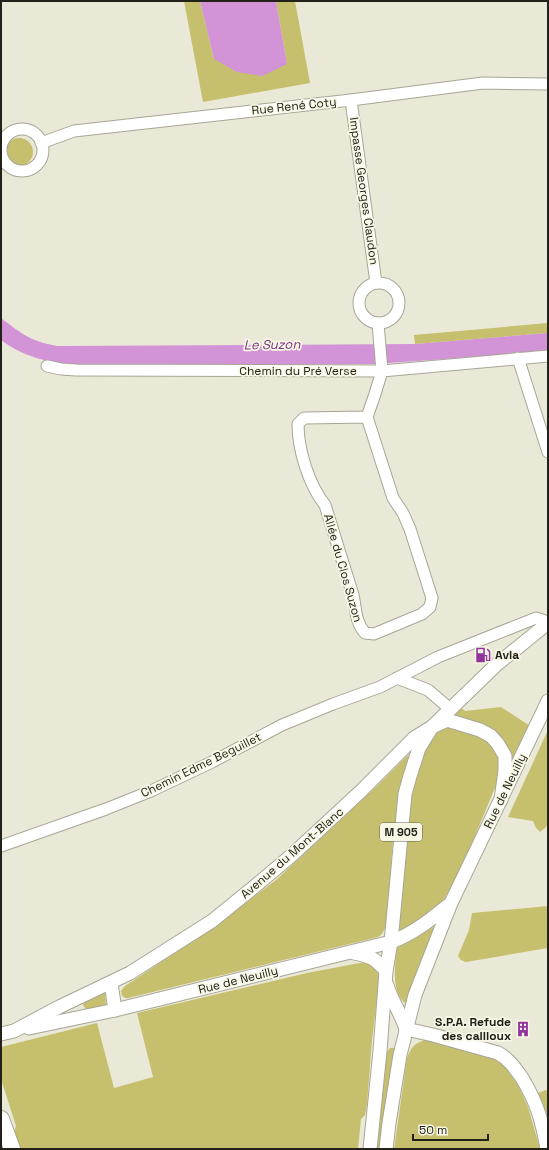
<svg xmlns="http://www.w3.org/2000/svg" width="549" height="1150" viewBox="0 0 549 1150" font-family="'Space Grotesk',sans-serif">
  <rect width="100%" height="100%" fill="#eae9d8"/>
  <!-- green -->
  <g fill="#c6bf6d">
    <polygon points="184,1 200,1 214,59 287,64 276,1 295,1 310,83 203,102"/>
    <circle cx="19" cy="152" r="14"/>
    <polygon points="548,323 548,333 415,344 414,335"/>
    <polygon points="460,707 465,711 501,707 530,726 511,766 483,727 452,713"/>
    <path d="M446,727L462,728L485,740L493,746L500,759L497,783L462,867L443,901L437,908L401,931L398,928C401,888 406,742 446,727Z"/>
    <polygon points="548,730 548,823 546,827 540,832 536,828 533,821 508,817"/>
    <polygon points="411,755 401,788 393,840 386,927 381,935 378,937 128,998 125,998 122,996 121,991 125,986 211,929 276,880 377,786 407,756"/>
    <polygon points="548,906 548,948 466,962 461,960 458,956 469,930 472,913"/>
    <path d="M435,926L436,928L407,1002L405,1003C391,992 395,963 397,948L419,936Z"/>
    <path d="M365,962C377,969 379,969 379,983L372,1040L367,1104L365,1115L361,1119L358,1149H20L13,1136L16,1126L1,1079V1047L97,1023L114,1088L153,1077L137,1013L307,973Z"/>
    <polygon points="105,993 106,1006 87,1011 83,1005 84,1003"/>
    <path d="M425,1040L434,1041L496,1060L505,1067L518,1085L528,1107L540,1149H394L407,1058C412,1047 413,1044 425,1040Z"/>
    <polygon points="390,1048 395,1048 389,1083 381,1149 376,1149 384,1056"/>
    <polygon points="546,1090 548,1092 548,1116 538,1093"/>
  </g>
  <!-- water -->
  <g fill="#d293d7">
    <polygon points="200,1 276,1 287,64 262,76 237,72 214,59"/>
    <path d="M1,318C22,334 30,341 57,346L415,344L548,333V352L374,364L77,365C50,363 23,357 1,340Z"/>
  </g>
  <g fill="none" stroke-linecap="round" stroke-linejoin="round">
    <defs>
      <g id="minor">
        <polyline points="351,100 376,283"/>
        <circle cx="22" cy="150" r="21"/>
        <polyline points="41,143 74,131 351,100 483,83 548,84"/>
        <circle cx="379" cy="303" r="20"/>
        <polyline points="518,358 548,452"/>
        <polyline points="47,366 61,369 76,370 382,371 548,356"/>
        <path d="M367,417L304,418L298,424C298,450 309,485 325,505L353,595C356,608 355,622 365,633L374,634L422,614L430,607L432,598L410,529L403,513L393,498L367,417L375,394L382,371L378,323"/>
        <polyline points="397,678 428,690 449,708"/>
        <polyline points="1,846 106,809 151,791 212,762 282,725 333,704 380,687 438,657 536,618 548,622"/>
      </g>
      <g id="major">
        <path d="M354,953C370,956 375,958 386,971"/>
        <polyline points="111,983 115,1010"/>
        <path d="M387,985C392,1002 401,1013 406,1029"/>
        <path d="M29,1028L115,1010L391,942C415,933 431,919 451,903"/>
        <path d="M406,1029L433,1035L498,1053C509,1059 515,1068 522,1078C537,1103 542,1120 547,1149"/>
        <polyline points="1,1034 14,1031 59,1007 130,973 212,921 254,887 292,855 360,792 414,738 432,727 496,665 548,623"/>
        <polyline points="370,1149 380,1051 386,971 391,942 405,794 410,776 419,748 432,727 447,720 480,730 491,736 498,744 505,756 505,770 501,800"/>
        <polyline points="386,1149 389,1123 400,1055 415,995 451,903 548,701"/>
      </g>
      <polyline id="highway" points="1,1119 12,1149"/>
    </defs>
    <!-- minor casing -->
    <use href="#minor" stroke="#a7a696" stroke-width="13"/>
    <!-- major casing -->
    <use href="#major" stroke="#a7a696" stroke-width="15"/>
    <!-- highway casing -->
    <use href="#highway" stroke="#a7a696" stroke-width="18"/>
    <!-- minor -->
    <use href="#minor" stroke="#fff" stroke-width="11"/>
    <!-- major -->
    <use href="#major" stroke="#fff" stroke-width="13"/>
    <!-- highway -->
    <use href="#highway" stroke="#fff" stroke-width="16"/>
  </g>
  <!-- icons -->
  <defs>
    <symbol id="fuel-bare" viewBox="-9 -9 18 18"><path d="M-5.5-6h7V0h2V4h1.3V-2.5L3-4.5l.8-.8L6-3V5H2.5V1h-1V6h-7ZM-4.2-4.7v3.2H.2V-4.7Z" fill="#93349d" stroke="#f8f7e6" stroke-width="2.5" paint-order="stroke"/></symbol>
    <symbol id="building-bare" viewBox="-9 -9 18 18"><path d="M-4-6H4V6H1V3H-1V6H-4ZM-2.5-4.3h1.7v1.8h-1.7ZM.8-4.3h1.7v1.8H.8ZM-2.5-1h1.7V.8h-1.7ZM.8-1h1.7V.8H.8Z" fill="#93349d" stroke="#f8f7e6" stroke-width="2.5" paint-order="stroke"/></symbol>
  </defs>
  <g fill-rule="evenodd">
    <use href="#fuel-bare" x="472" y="644" width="22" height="22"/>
    <use href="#building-bare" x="512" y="1018" width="22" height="22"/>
  </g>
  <g text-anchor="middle" stroke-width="3.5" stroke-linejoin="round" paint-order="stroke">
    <!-- shield labels -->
    <rect fill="#f8f7e6" stroke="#626258" stroke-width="1" x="380" y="823" width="42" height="18" rx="3"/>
    <g font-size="11" font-weight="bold" fill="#22221b">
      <text x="401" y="836">M 905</text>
    </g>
    <!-- street labels -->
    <g font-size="12" fill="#22221b" stroke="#f8f7e6">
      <text transform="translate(294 106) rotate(-6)" y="4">Rue René Coty</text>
      <text transform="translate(364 191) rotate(82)" y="4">Impasse Georges Claudon</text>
      <text x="298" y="375">Chemin du Pré Verse</text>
      <text transform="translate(343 568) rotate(74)" y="4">Allée du Clos Suzon</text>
      <text transform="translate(201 765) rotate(-26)" y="4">Chemin Edme Beguillet</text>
      <text transform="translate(505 791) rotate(-64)" y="4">Rue de Neuilly</text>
      <text transform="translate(292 853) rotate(-41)" y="4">Avenue du Mont-Blanc</text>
      <text transform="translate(238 980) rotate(-14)" y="4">Rue de Neuilly</text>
    </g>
    <!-- poi labels -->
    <g font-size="12" font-weight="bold" fill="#22221b" stroke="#f8f7e6" text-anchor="start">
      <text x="495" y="659">Avia</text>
      <text x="511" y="1026" text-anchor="end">S.P.A. Refude<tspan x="511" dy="14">des cailloux</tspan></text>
    </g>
    <!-- water labels -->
    <g font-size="13" font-style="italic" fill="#7b3182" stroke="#f8f7e6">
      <text transform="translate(272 344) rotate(-1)" y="5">Le Suzon</text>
    </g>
  </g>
  <!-- border -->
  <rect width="549" height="1150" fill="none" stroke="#22221b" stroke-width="4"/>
  <!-- scale -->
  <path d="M413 1134v6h75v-6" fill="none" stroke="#22221b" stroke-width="2"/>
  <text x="419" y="1134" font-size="12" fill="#22221b" stroke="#f8f7e6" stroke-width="3" paint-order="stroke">50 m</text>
</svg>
